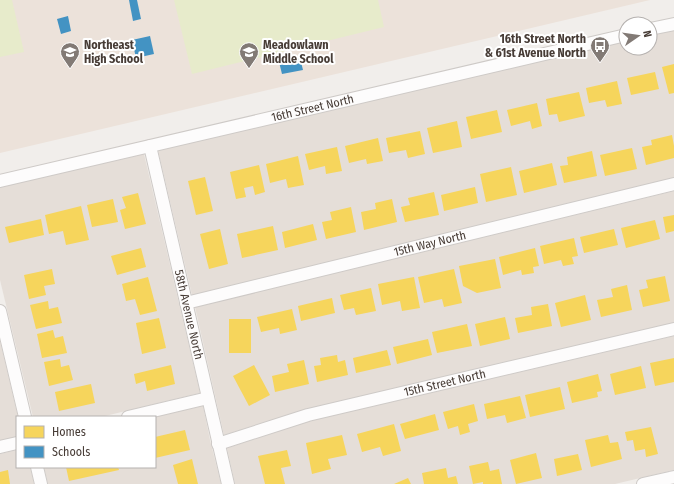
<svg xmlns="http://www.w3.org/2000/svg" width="674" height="484" viewBox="0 0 674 484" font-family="'Fira Sans Condensed',sans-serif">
  <rect width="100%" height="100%" fill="#f1eeeb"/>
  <!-- residential -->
  <g fill="#e5ded8">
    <polygon points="674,30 674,178 192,295 158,150 626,41 626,48 650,48 650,36"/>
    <polygon points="144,154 200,393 101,417 33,417 0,280 0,187"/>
    <polygon points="674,191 674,323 307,409 224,435 195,307"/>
    <polygon points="674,336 674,470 615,484 235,484 227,448 310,421"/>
    <polygon points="0,341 18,417 17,417 17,437 0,441"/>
    <polygon points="203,406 210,440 221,484 48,484 44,467 155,467 155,417"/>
    <polygon points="17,450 17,467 30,467 34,484 0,484 0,454"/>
  </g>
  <!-- education -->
  <polygon fill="#ece2da" points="0,0 650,0 0,153"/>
  <!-- green -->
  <g fill="#e7ebcb">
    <polygon points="0,0 12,0 24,52 0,57"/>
    <polygon points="174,0 378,0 384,27 192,74"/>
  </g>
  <!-- homes -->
  <g fill="#f6d55c">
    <polygon points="674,64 674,93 669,94 662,67"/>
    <polygon points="655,72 659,89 631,95 627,78"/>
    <polygon points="617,81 622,104 607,107 605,100 589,103 586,88"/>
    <polygon points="579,92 585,116 559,122 557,114 549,115 546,99"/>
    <polygon points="537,103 542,126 532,129 530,121 511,126 507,110"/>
    <polygon points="497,110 502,132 471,139 466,117"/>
    <polygon points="457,121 462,147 433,153 427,128"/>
    <polygon points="420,131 425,154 408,158 406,150 389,153 386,138"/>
    <polygon points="672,135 674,146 674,158 646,165 642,147 652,145 651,140"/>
    <polygon points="378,138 383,161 367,164 366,159 349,163 345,146"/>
    <polygon points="337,147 342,171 326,174 325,166 309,170 305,154"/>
    <polygon points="632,148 637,169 605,176 600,155"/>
    <polygon points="592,151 597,176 564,183 560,166 568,165 567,157"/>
    <polygon points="298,156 304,185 288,188 286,179 270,183 266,164"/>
    <polygon points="552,163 557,185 524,193 519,171"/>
    <polygon points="259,165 265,192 255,195 253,186 244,188 246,197 236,199 230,172"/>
    <polygon points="511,167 517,195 486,202 480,174"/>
    <polygon points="205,177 213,211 196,215 188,181"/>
    <polygon points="475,187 478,203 444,211 441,195"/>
    <polygon points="434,192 439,215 405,222 401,207 410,205 408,198"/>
    <polygon points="138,193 146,224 125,229 120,210 126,208 122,197"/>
    <polygon points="113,199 118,222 92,227 87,205"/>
    <polygon points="392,199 397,222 364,230 361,212 376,209 375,203"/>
    <polygon points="81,206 89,240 66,245 63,231 49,234 45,215"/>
    <polygon points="351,207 356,232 326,239 322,222 332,220 330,212"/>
    <polygon points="674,215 674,231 666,233 663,217"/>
    <polygon points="41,219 44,235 9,243 5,227"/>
    <polygon points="655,220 660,239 626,248 621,228"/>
    <polygon points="313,224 317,240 285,248 282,232"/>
    <polygon points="273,226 278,250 242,258 237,234"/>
    <polygon points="220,229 228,264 209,269 200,234"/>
    <polygon points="614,229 618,245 584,253 580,237"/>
    <polygon points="574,238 578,256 572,257 574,264 563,266 561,260 544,264 540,246"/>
    <polygon points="141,248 146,267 117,275 111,256"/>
    <polygon points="535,248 539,266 533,267 534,273 522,275 521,270 503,275 499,257"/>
    <polygon points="495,259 501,288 477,293 463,286 459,266"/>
    <polygon points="52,269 55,284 44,286 46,295 29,299 24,275"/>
    <polygon points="454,269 462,303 444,307 442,299 424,303 418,277"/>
    <polygon points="665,276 670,301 643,307 639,290 648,288 646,280"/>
    <polygon points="148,277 157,311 140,315 135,299 126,301 122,284"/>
    <polygon points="414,277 420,308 402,311 400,301 382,305 378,284"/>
    <polygon points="627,285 632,310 601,317 597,300 613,297 611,289"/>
    <polygon points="371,288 376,311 356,315 354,308 344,310 340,295"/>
    <polygon points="585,295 591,320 561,327 555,303"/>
    <polygon points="332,298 335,313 301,321 298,306"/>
    <polygon points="48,301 49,309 58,307 62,323 36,329 30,305"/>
    <polygon points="548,304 552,326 518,333 515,318 532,315 531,307"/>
    <polygon points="292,309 297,330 280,334 279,328 261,332 257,317"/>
    <polygon points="505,317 510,339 480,346 475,324"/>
    <polygon points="159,318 166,348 142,354 136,323"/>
    <rect x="229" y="319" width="22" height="34"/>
    <polygon points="467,324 472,346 437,353 432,332"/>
    <polygon points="53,330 55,338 63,336 67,353 42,358 37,334"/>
    <polygon points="428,339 432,355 397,364 393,347"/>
    <polygon points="387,350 391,365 356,373 353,358"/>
    <polygon points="337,355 338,362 345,360 348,375 317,382 314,366 321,365 320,358"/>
    <polygon points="674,358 674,382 655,386 650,363"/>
    <polygon points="60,359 61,367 69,365 73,380 49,386 44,362"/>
    <polygon points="304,360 309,384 275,392 272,376 289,372 287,364"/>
    <polygon points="171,365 175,384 147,391 145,381 136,384 134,374"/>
    <polygon points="254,365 270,395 249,406 233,376"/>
    <polygon points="641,366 646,388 615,395 610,374"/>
    <polygon points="598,374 602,391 597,392 598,397 572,403 567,382"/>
    <polygon points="91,384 95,403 59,411 55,392"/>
    <polygon points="560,387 565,409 530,417 525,395"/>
    <polygon points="520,396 526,418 507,423 505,415 487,419 484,404"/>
    <polygon points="474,404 478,421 468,424 470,432 460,435 458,426 448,429 443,412"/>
    <polygon points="435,414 439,430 405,439 400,424"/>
    <polygon points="394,424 401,451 383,456 380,447 362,452 357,434"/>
    <polygon points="651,427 658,454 646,457 645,449 635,451 633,440 627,441 625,432"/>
    <polygon points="185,430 190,450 155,458 155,437"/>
    <polygon points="342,435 347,455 328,459 331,469 312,474 306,443"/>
    <polygon points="608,435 610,443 618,442 622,459 591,467 585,440"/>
    <polygon points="287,450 291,466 281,468 285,484 265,484 258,456"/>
    <polygon points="536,453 542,478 516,484 510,460"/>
    <polygon points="578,454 582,470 557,476 554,459"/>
    <polygon points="192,459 198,484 178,484 173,465"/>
    <polygon points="488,462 490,471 499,469 502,484 483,484 483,482 473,484 469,466"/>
    <polygon points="66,467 118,467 119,470 69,481"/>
    <polygon points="446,468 448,478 456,476 458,484 424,484 422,473"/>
    <polygon points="8,470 10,484 0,484 0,472"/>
    <polygon points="408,478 411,484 394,484"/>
  </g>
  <!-- schools -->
  <g fill="#4393c3">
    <polygon points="129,0 137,0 141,19 133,21"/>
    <polygon points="68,16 71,31 61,34 57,19"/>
    <polygon points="150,36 154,54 136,58 132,40"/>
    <polygon points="300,58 303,70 282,74 279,62"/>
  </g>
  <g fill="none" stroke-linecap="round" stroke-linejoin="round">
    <defs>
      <g id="minor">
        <polyline points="650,29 674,24"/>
        <path id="s1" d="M150,146L228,484"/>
        <path id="s2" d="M0,181L626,35"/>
        <path id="s3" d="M186,303L674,184"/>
        <polyline points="0,311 25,417"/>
        <polyline points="128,417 208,398"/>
        <path id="s4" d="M218,444L308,415L674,329"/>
        <polyline points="0,447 17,443"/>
        <polyline points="37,467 41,484"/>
        <polyline points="643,484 674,477"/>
      </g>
    </defs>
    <!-- minor casing -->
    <use href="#minor" stroke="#cecac7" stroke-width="14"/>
    <!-- minor -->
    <use href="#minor" stroke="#fdfcfc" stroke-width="12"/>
  </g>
  <!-- icons -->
  <defs>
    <symbol id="bus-pin" viewBox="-11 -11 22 30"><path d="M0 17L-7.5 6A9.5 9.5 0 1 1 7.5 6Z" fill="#827a75" stroke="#fff"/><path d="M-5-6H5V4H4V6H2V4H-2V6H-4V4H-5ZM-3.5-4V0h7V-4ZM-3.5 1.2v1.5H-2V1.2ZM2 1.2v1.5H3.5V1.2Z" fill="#fff"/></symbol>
    <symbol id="school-pin" viewBox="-11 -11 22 30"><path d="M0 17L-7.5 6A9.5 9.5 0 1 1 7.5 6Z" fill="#827a75" stroke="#fff"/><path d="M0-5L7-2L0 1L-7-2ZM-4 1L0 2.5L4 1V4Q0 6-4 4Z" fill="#fff"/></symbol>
  </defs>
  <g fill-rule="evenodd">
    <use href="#bus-pin" x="589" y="35" width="22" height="30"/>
    <use href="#school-pin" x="59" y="41" width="22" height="30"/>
    <use href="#school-pin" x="238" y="41" width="22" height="30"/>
  </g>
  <g text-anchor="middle" stroke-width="4" stroke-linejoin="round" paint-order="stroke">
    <!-- poi labels -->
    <g font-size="12" font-weight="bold" fill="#473c36" stroke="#fff" text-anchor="start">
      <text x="586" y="43" text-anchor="end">16th Street North<tspan x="586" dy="14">&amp; 61st Avenue North</tspan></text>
      <text x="84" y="49">Northeast<tspan x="84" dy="14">High School</tspan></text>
      <text x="263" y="49">Meadowlawn<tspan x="263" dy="14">Middle School</tspan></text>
    </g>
    <!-- street labels -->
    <g font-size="12" fill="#473c36" stroke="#fff">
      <text dy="4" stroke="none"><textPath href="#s2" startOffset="321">16th Street North</textPath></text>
      <text dy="4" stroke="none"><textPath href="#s3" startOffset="251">15th Way North</textPath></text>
      <text dy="4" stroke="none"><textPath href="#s1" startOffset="173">58th Avenue North</textPath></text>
      <text dy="4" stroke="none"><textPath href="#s4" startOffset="235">15th Street North</textPath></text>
    </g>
  </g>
  <!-- legend -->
  <rect x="16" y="416" width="140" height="52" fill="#ffffff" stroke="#b5b1af"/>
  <rect x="24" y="426" width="20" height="12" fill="#f6d55c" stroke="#b5b1af"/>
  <text x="52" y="436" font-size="12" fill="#473c36">Homes</text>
  <rect x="24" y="446" width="20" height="12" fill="#4393c3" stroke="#b5b1af"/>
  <text x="52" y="456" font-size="12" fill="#473c36">Schools</text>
  <!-- north arrow -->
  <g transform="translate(638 36) rotate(77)"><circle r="19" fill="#ffffff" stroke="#b5b1af"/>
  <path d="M0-3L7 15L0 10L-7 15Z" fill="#827a75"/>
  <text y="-6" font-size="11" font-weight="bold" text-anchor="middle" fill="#473c36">N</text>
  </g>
</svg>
